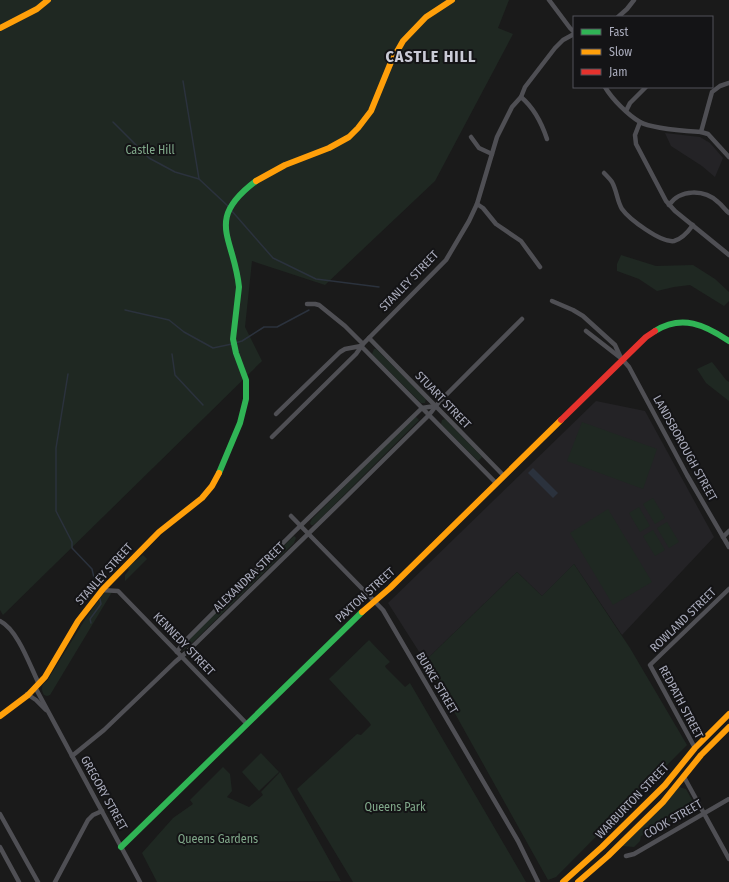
<svg xmlns="http://www.w3.org/2000/svg" width="729" height="882" viewBox="0 0 729 882" font-family="'Fira Sans Condensed',sans-serif">
  <rect width="100%" height="100%" fill="#1a1a1a"/>
  <!-- built -->
  <g fill="#242326">
    <polygon points="665,133 700,137 710,143 723,158 715,177 702,166 671,146"/>
    <polygon points="596,401 645,411 714,537 622,635 574,564 542,596 517,572 425,661 388,603"/>
  </g>
  <!-- green -->
  <g fill="#1f2822">
    <polygon points="0,0 509,0 498,28 513,34 435,181 325,285 252,261 245,327 262,361 3,615 0,610"/>
    <polygon points="621,255 656,266 693,265 715,279 729,292 729,301 724,306 690,285 674,287 657,291 639,279 617,271 617,264"/>
    <polygon points="374,349 376,349 426,399 425,403 421,403 372,354"/>
    <polygon points="712,362 726,380 729,382 729,401 706,383 697,369"/>
    <polygon points="415,416 419,420 320,519 313,525 311,525 310,523 312,519"/>
    <polygon points="445,419 482,457 478,461 441,424 442,420"/>
    <polygon points="582,422 657,449 643,489 567,461"/>
    <polygon points="653,498 665,518 655,524 643,504"/>
    <polygon points="639,507 650,526 640,532 629,513"/>
    <polygon points="608,509 652,582 613,605 570,533"/>
    <polygon points="667,522 679,542 669,548 657,528"/>
    <polygon points="653,530 665,550 655,556 643,536"/>
    <polygon points="294,536 296,538 294,543 189,646 182,651 189,639"/>
    <polygon points="143,555 147,559 125,581 125,575 129,570 127,568"/>
    <polygon points="574,564 630,648 687,745 556,877 548,880 443,692 425,661 517,572 542,596"/>
    <path d="M107,591L112,592L50,695L47,696L44,695C41,690 41,684 47,681L84,621L104,593Z"/>
    <polygon points="369,640 390,662 385,666 386,668 405,687 410,683 526,882 353,882 297,789 357,734 361,735 371,725 369,722 329,679"/>
    <polygon points="261,753 279,772 259,791 242,772"/>
    <polygon points="223,767 230,774 232,791 227,797 249,807 263,795 261,792 280,772 341,881 157,882 142,853 173,818 193,804 190,800"/>
    <polygon points="679,787 686,789 696,807 695,812 687,817 684,814 641,836 640,841 634,847 622,846"/>
  </g>
  <!-- water -->
  <polygon fill="#2b323d" points="533,468 558,493 553,498 528,473"/>
  <g fill="none" stroke-linecap="round" stroke-linejoin="round">
    <!-- stream -->
    <g stroke="#2b323d" stroke-width="1.5">
      <polyline points="183,81 199,179"/>
      <polyline points="113,122 149,158 175,172 199,179 229,207"/>
      <polyline points="231,210 273,258 316,279 379,287"/>
      <polyline points="125,310 169,320 184,332 213,348 232,344"/>
      <polyline points="235,343 242,341 264,327 277,327 309,310"/>
      <polyline points="172,354 175,375 203,405"/>
      <polyline points="68,374 56,448 56,511 72,542 72,548 92,569 95,582"/>
      <polyline points="91,623 90,619 101,604 100,599"/>
    </g>
    <!-- street -->
    <g stroke="#4f4f54" stroke-width="4.5">
      <polyline points="549,0 570,28 574,32"/>
      <polyline points="618,17 627,9 634,0"/>
      <path d="M605,87C612,99 628,115 640,122C652,129 687,131 701,132L708,134L729,157"/>
      <path d="M521,97C533,107 542,124 547,139"/>
      <polyline points="626,111 630,103 646,87"/>
      <polyline points="640,122 635,135 636,144 666,201 675,211 729,255"/>
      <polyline points="701,132 712,92 720,86 729,83"/>
      <polyline points="471,137 479,148 492,154"/>
      <path d="M604,173C607,176 610,179 612,182C617,191 617,201 622,209C629,219 661,243 674,241C682,239 688,232 693,225"/>
      <polyline points="477,204 483,208 496,224 521,241 540,267"/>
      <path d="M669,205C680,189 704,189 718,202C722,205 725,210 729,213"/>
      <polyline points="552,301 573,310 583,316 615,345 621,358"/>
      <polyline points="307,304 315,304 319,305 345,326 363,344"/>
      <polyline points="586,331 622,359 629,367 687,475 729,547"/>
      <polyline points="369,338 504,476"/>
      <polyline points="276,414 340,352 345,349 361,346 496,483"/>
      <polyline points="272,437 356,354 363,344 446,260 469,221 477,204 497,137 512,107 521,97 525,87 555,48 563,40 574,34"/>
      <polyline points="291,516 383,610 518,841 538,882"/>
      <polyline points="723,537 729,531"/>
      <polyline points="101,590 118,591 247,724"/>
      <path d="M0,621C18,630 30,666 39,684"/>
      <polyline points="177,652 184,642 293,533 422,408 435,406"/>
      <polyline points="35,687 140,882"/>
      <polyline points="27,694 36,700 46,710"/>
      <polyline points="695,748 650,665 729,589"/>
      <polyline points="72,756 104,730 175,662 188,651 347,496 429,415 439,402 522,319"/>
      <polyline points="684,777 729,859"/>
      <polyline points="0,814 38,882"/>
      <polyline points="0,847 19,882"/>
      <polyline points="626,856 634,854 729,799"/>
      <polyline points="55,882 88,820 93,815 102,811"/>
    </g>
    <!-- fast -->
    <g stroke="#30b455" stroke-width="6">
      <path d="M655,331C682,314 705,325 729,341"/>
      <path d="M219,473L240,423L246,399V380L236,353L233,339L239,287C234,237 204,220 256,181"/>
      <polyline points="121,847 362,612"/>
    </g>
    <!-- slow -->
    <g stroke="#ff9f0a" stroke-width="6">
      <polyline points="0,28 37,9 48,0"/>
      <polyline points="256,181 285,165 329,148 349,137 358,128 371,111 391,62 403,41 426,17 452,0"/>
      <polyline points="362,612 390,588 561,420"/>
      <polyline points="0,716 28,695 45,677 78,621 103,589 159,532 202,498 212,486 219,473"/>
      <polyline points="563,882 602,847 665,785 695,748 729,714"/>
      <polyline points="578,882 608,856 663,802 701,755 729,727"/>
    </g>
    <!-- jam -->
    <polyline stroke="#e5322d" stroke-width="6" points="561,420 646,337 655,331"/>
  </g>
  <g text-anchor="middle" stroke-width="4" stroke-linejoin="round" paint-order="stroke">
    <!-- park labels -->
    <g font-size="12" fill="#80a88a" stroke="#141416">
      <text x="150" y="154">Castle Hill</text>
      <text x="395" y="811">Queens Park</text>
      <text x="218" y="843">Queens Gardens</text>
    </g>
    <!-- street labels -->
    <g font-size="12" fill="#aaacbc" stroke="#141416">
      <text transform="translate(409 281) rotate(-46)" y="4">STANLEY STREET</text>
      <text transform="translate(443 400) rotate(46)" y="4">STUART STREET</text>
      <text transform="translate(685 448) rotate(61)" y="4">LANDSBOROUGH STREET</text>
      <text transform="translate(104 574) rotate(-48)" y="4">STANLEY STREET</text>
      <text transform="translate(249 577) rotate(-44)" y="4">ALEXANDRA STREET</text>
      <text transform="translate(365 595) rotate(-42)" y="4">PAXTON STREET</text>
      <text transform="translate(683 620) rotate(-44)" y="4">ROWLAND STREET</text>
      <text transform="translate(184 644) rotate(46)" y="4">KENNEDY STREET</text>
      <text transform="translate(437 683) rotate(59)" y="4">BURKE STREET</text>
      <text transform="translate(681 702) rotate(62)" y="4">REDPATH STREET</text>
      <text transform="translate(104 793) rotate(61)" y="4">GREGORY STREET</text>
      <text transform="translate(632 801) rotate(-46)" y="4">WARBURTON STREET</text>
      <text transform="translate(673 819) rotate(-30)" y="4">COOK STREET</text>
    </g>
    <!-- district labels -->
    <g font-size="16" font-weight="bold" letter-spacing="1" fill="#cbccd7" stroke="#141416">
      <text x="431" y="62">CASTLE HILL</text>
    </g>
  </g>
  <!-- legend -->
  <rect x="573" y="16" width="140" height="72" fill="#141416" stroke="#505158"/>
  <rect x="581" y="29" width="20" height="6" fill="#30b455" stroke="#505158"/>
  <text x="609" y="36" font-size="12" fill="#aaacbc">Fast</text>
  <rect x="581" y="49" width="20" height="6" fill="#ff9f0a" stroke="#505158"/>
  <text x="609" y="56" font-size="12" fill="#aaacbc">Slow</text>
  <rect x="581" y="69" width="20" height="6" fill="#e5322d" stroke="#505158"/>
  <text x="609" y="76" font-size="12" fill="#aaacbc">Jam</text>
</svg>
